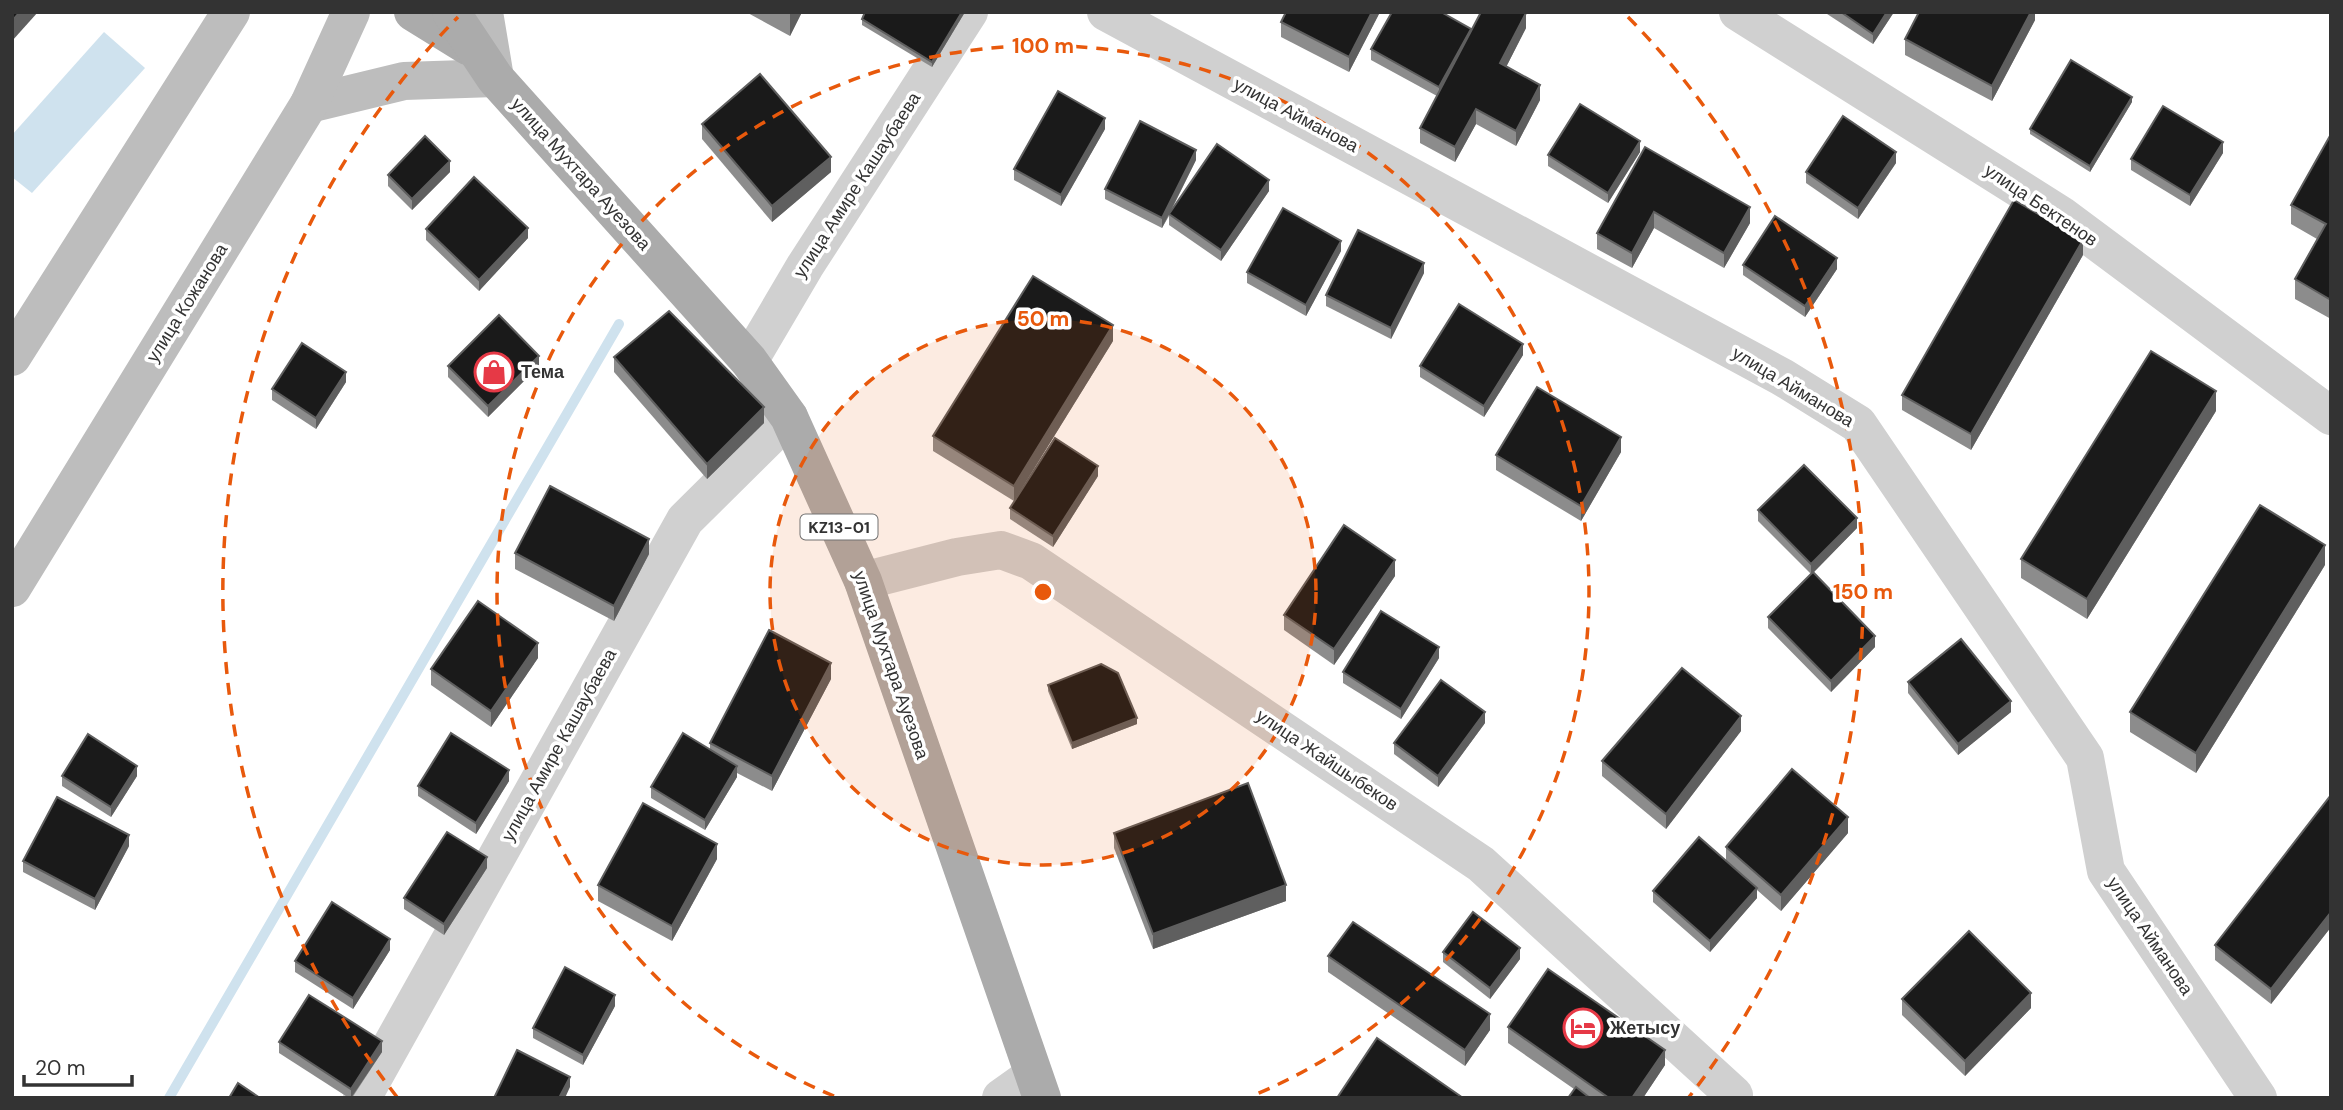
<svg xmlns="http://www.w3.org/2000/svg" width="2343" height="1110" viewBox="0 0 2343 1110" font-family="'DM Sans',sans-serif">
  <rect width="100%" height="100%" fill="#fff"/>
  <!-- water -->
  <polygon fill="#cfe2ee" points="104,32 145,68 32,193 12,177 12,135"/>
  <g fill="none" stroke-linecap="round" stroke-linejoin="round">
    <!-- stream -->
    <polyline stroke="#cfe2ee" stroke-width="10" points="169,1098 619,324"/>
    <!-- street -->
    <g stroke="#d0d0d0" stroke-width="38">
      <polyline points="1106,12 1782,377 1858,424 2085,758 2106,871 2258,1098"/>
      <polyline points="1738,12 2061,215 2331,416"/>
      <polyline points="749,361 805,266 969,12"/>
      <polyline points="863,581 957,557 1001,550 1031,561 1481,864 1734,1095 1733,1098"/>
      <polyline points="362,1098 685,520 789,417"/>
      <polyline points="1001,1098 1033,1075"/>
    </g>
    <!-- secondary -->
    <g stroke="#bdbdbd" stroke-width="38">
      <polyline points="309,104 404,81 495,78 484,12"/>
      <polyline points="12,357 231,12"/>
      <polyline points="12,588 309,104 351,12"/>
    </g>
    <!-- primary -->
    <g stroke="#ababab" stroke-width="38">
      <polyline points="413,12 468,46"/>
      <polyline points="451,12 495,78 749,361 789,417 863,581 1042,1098"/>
    </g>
  </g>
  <!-- wall -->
  <g fill="#8c8c8c">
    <polygon points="746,12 802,12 790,36"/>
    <polygon points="865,12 965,12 932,67 862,25 862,19"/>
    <polygon points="1286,12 1380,12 1349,72 1281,37 1281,22"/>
    <polygon points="1824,12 1894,12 1873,44"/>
    <polygon points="2035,12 2035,20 1992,101 1905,55 1905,39"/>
    <polygon points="1526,28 1506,67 1540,100 1516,146 1476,124 1455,162 1420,143 1420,128 1437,96 1371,60 1371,49 1471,32"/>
    <polygon points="2132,102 2090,172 2030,134 2030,129"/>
    <polygon points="702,124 831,172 772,222 702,139"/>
    <polygon points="1105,129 1061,206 1014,180 1014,169"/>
    <polygon points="2331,134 2331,319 2295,299 2295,279 2317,239 2291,224 2291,205"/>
    <polygon points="1645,147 1750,223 1724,268 1654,228 1632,268 1597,249 1597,233"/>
    <polygon points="1640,152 1608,203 1548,166 1548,155"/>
    <polygon points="2223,153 2190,206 2131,170 2131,159"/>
    <polygon points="1196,160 1172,209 1269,191 1221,261 1169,225 1169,216 1162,228 1105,199 1105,189"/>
    <polygon points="1896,163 1858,219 1806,183 1806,172"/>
    <polygon points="450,172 412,210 388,186 388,175"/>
    <polygon points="426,229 528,238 479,291 426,240"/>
    <polygon points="1341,251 1306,316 1247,283 1247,272"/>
    <polygon points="2083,255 1971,450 1902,410 1902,395"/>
    <polygon points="1743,265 1837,269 1805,317 1743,275"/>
    <polygon points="1424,273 1391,339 1326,306 1326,295"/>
    <polygon points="1113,341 1014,501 933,451 933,436"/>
    <polygon points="1523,355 1484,417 1420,377 1420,366"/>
    <polygon points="614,357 764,423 707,479 614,372"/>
    <polygon points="448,366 539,366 488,417 448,377"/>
    <polygon points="346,382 316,429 272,400 272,389"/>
    <polygon points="2216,411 2087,619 2021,578 2021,559"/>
    <polygon points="1621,452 1581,521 1496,470 1496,455"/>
    <polygon points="1098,476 1053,547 1010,519 1010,508"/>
    <polygon points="1758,510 1857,528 1813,573 1875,647 1831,692 1768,628 1768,617 1811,574 1758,521"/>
    <polygon points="515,553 649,554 614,621 515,569"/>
    <polygon points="2325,565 2196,773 2130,732 2130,712"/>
    <polygon points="1395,576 1334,665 1284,630 1284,615"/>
    <polygon points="538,658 491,727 431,685 431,669"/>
    <polygon points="1439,658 1401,719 1343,683 1343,672"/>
    <polygon points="831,679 772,791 737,773 737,777 705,830 651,798 651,787 710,750 710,743"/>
    <polygon points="1908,682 2011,712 1958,755 1908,693"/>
    <polygon points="1048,685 1137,724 1072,749 1048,691"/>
    <polygon points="1485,723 1438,787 1394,754 1394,743"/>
    <polygon points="1741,731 1666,829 1602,776 1602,761"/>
    <polygon points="62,776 137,776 111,817 62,786"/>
    <polygon points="509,781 476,834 418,796 418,786"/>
    <polygon points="2331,795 2331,927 2271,1004 2215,960 2215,945"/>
    <polygon points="1114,833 1286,901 1153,949 1114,848"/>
    <polygon points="1848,833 1781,911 1757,890 1757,898 1710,952 1653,902 1653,891 1726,861 1726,847"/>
    <polygon points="129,846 95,910 23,872 23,861"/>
    <polygon points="717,859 672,941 598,901 598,885"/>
    <polygon points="487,868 444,935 404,909 404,898"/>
    <polygon points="390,950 353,1009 295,972 295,961"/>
    <polygon points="1443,952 1520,959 1490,999 1443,962"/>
    <polygon points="1328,956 1490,1030 1465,1066 1328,972"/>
    <polygon points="1902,999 2031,1008 1965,1076 1902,1015"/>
    <polygon points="615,1006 583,1065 533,1038 533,1028"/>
    <polygon points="1508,1027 1665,1065 1643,1098 1568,1098 1574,1089 1508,1043"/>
    <polygon points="279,1042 382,1052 352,1098 349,1098 279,1053"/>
  </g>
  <!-- shaded-wall -->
  <g fill="#5f5f5f">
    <polygon points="20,12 38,12 12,41 12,21"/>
    <polygon points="790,12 802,12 790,36"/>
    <polygon points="962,12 965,12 932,67 932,62"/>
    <polygon points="1372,12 1380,12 1349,72 1349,57"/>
    <polygon points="1887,12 1894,12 1873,44 1873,34"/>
    <polygon points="2031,12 2035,12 2035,20 1992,101 1992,86"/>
    <polygon points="1526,13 1526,28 1500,79 1500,63"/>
    <polygon points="1471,29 1471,39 1439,97 1439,87"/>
    <polygon points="1540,85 1540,100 1516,146 1516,131"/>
    <polygon points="2132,97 2132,102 2090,172 2090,166"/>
    <polygon points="1476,109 1476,124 1455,162 1455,147"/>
    <polygon points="1105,118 1105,129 1061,206 1061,195"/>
    <polygon points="1640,141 1640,152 1608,203 1608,193"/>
    <polygon points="2223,142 2223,153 2190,206 2190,195"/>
    <polygon points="1196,150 1196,160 1162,228 1162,218"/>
    <polygon points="1896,152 1896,163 1858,219 1858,208"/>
    <polygon points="831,157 831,172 772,222 772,206"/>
    <polygon points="450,161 450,172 412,210 412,199"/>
    <polygon points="1269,180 1269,191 1221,261 1221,250"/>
    <polygon points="1750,207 1750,223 1724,268 1724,253"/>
    <polygon points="1654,212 1654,228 1632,268 1632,253"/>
    <polygon points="528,228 528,238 479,291 479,280"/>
    <polygon points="2083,240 2083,255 1971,450 1971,434"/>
    <polygon points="1341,241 1341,251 1306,316 1306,305"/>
    <polygon points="1837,258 1837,269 1805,317 1805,306"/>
    <polygon points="1424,263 1424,273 1391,339 1391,328"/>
    <polygon points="1113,325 1113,341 1014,501 1014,486"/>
    <polygon points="1523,344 1523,355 1484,417 1484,406"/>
    <polygon points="539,356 539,366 488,417 488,406"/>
    <polygon points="346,372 346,382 316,429 316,418"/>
    <polygon points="2216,391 2216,411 2087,619 2087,599"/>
    <polygon points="764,407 764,423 707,479 707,464"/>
    <polygon points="1621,437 1621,452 1581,521 1581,506"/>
    <polygon points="1098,466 1098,476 1053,547 1053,536"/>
    <polygon points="1857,518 1857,528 1811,575 1811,564"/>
    <polygon points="649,539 649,554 614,621 614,606"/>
    <polygon points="2325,545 2325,565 2196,773 2196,753"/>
    <polygon points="1395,560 1395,576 1334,665 1334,649"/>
    <polygon points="1875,636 1875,647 1831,692 1831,681"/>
    <polygon points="538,643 538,658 491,727 491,711"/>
    <polygon points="1439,647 1439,658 1401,719 1401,709"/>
    <polygon points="831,663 831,679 772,791 772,776"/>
    <polygon points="2011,701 2011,712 1958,755 1958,744"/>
    <polygon points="1485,712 1485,723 1438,787 1438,776"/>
    <polygon points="1741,716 1741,731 1666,829 1666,814"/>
    <polygon points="1137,718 1137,724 1072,749 1072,743"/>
    <polygon points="137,766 137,776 111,817 111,807"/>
    <polygon points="737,766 737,777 705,830 705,820"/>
    <polygon points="509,770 509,781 476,834 476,823"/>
    <polygon points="1848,817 1848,833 1781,911 1781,895"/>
    <polygon points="129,835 129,846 95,910 95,899"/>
    <polygon points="717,844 717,859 672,941 672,926"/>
    <polygon points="487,857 487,868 444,935 444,924"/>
    <polygon points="1286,885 1286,901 1153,949 1153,934"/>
    <polygon points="1757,888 1757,898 1710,952 1710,941"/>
    <polygon points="2331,912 2331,927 2271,1004 2271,989"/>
    <polygon points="390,939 390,950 353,1009 353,998"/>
    <polygon points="1520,948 1520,959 1490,999 1490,988"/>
    <polygon points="2031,993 2031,1008 1965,1076 1965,1061"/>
    <polygon points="615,995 615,1006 583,1065 583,1055"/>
    <polygon points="1490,1014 1490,1030 1465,1066 1465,1050"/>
    <polygon points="382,1041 382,1052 351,1098 351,1089"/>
    <polygon points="1665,1050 1665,1065 1643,1098 1632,1098"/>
    <polygon points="570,1077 570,1087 565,1098 559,1098"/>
  </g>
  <!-- building -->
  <g fill="#1a1a1a" stroke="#5f5f5f" stroke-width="2">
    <polygon points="12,12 20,12 12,21"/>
    <polygon points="865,12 962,12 932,62 862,19"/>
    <polygon points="1286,12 1372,12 1349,57 1281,22"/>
    <polygon points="1392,12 1441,12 1471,29 1439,87 1371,49"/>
    <polygon points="1481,12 1526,13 1500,63 1540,85 1516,131 1476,109 1455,147 1420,128"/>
    <polygon points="1841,12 1887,12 1873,34"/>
    <polygon points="1919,12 2031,12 1992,86 1905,39"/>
    <polygon points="2071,60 2132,97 2090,166 2030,129"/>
    <polygon points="760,74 831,157 772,206 702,124"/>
    <polygon points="1058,91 1105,118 1061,195 1014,169"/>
    <polygon points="1580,104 1640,141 1608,193 1548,155"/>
    <polygon points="2163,106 2223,142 2190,195 2131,159"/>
    <polygon points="1843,116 1896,152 1858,208 1806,172"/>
    <polygon points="1140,121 1196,150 1162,218 1105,189"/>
    <polygon points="2331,134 2331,300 2295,279 2326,224 2291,205"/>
    <polygon points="425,136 450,161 412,199 388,175"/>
    <polygon points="1217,144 1269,180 1221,250 1169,214"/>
    <polygon points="1645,147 1750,207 1724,253 1654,212 1632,253 1597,233"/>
    <polygon points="474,177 528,228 479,280 426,229"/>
    <polygon points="2014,200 2083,240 1971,434 1902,395"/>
    <polygon points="1283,208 1341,241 1306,305 1247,272"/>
    <polygon points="1775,216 1837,258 1805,306 1743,265"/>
    <polygon points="1358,230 1424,263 1391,328 1326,295"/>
    <polygon points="1033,276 1113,325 1014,486 933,436"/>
    <polygon points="1459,304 1523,344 1484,406 1420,366"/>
    <polygon points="669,311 764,407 707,464 614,357"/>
    <polygon points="499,315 539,356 488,406 448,366"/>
    <polygon points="302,343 346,372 316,418 272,389"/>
    <polygon points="2151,351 2216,391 2087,599 2021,559"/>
    <polygon points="1537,387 1621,437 1581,506 1496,455"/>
    <polygon points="1055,438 1098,466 1053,536 1010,508"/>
    <polygon points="1804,465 1857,518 1811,564 1758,510"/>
    <polygon points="550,486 649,539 614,606 515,553"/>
    <polygon points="2260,505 2325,545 2196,753 2130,712"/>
    <polygon points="1344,525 1395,560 1334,649 1284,615"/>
    <polygon points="1813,572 1875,636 1831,681 1768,617"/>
    <polygon points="478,601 538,643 491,711 431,669"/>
    <polygon points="1381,611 1439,647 1401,709 1343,672"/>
    <polygon points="769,630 831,663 772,776 710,743"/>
    <polygon points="1961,639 2011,701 1958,744 1908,682"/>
    <polygon points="1101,664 1118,673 1137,718 1072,743 1048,685"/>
    <polygon points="1682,668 1741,716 1666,814 1602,761"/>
    <polygon points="1441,680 1485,712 1438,776 1394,743"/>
    <polygon points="451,733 509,770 476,823 418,786"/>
    <polygon points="683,733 737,766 705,820 651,787"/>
    <polygon points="88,734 137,766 111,807 62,776"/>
    <polygon points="1792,769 1848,817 1781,895 1726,847"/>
    <polygon points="1248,783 1286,885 1153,934 1114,833"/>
    <polygon points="2331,795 2331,912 2271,989 2215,945"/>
    <polygon points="57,797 129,835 95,899 23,861"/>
    <polygon points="643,803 717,844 672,926 598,885"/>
    <polygon points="447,832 487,857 444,924 404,898"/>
    <polygon points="1699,837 1757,888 1710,941 1653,891"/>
    <polygon points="332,902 390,939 353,998 295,961"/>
    <polygon points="1473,912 1520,948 1490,988 1443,952"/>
    <polygon points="1353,922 1490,1014 1465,1050 1328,956"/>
    <polygon points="1969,931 2031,993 1965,1061 1902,999"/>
    <polygon points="565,967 615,995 583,1055 533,1028"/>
    <polygon points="1548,969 1665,1050 1632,1098 1609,1098 1508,1027"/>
    <polygon points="309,995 382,1041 351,1089 279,1042"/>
    <polygon points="1377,1038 1463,1098 1337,1098"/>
    <polygon points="517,1050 570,1077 559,1098 494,1098"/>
    <polygon points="238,1083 260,1098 229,1098"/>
    <polygon points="1576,1087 1590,1098 1568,1098"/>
  </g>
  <!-- distance rings -->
  <circle cx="1043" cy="592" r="273" fill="#e8590c" fill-opacity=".12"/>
  <g fill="none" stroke="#e8590c" stroke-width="3.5" stroke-dasharray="12 9">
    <circle cx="1043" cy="592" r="273"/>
    <path d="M834 1096A546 546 0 1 1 1252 1096"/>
    <path d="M397 1097A820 820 0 0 1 458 17M1628 17A820 820 0 0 1 1689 1097"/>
  </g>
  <!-- icons -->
  <defs>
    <symbol id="shop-ring" viewBox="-11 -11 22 22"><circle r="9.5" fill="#fff" stroke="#e63946" stroke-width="1.5"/><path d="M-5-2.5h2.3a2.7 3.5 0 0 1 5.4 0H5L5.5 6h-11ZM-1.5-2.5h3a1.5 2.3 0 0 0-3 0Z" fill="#e63946"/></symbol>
    <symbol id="hotel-ring" viewBox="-11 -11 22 22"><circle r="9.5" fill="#fff" stroke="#e63946" stroke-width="1.5"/><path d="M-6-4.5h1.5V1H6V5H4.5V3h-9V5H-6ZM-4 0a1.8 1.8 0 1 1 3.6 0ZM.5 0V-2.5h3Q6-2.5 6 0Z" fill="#e63946"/></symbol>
  </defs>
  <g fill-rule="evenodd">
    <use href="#shop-ring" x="472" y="350" width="44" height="44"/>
    <use href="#hotel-ring" x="1561" y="1006" width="44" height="44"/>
  </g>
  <g text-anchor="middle" stroke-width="7" stroke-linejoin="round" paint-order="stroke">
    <!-- shield labels -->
    <rect fill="#fff" stroke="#707070" stroke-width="2" x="800.5" y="514.5" width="77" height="25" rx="5"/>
    <g font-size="16" font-weight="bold" fill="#333">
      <text x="839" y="533">KZ13-01</text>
    </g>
    <!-- street labels -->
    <g font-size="18" fill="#333" stroke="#fff">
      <text transform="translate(1296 115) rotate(28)" y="6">улица Айманова</text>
      <text transform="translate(581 174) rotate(48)" y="6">улица Мухтара Ауезова</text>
      <text transform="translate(857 185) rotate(-57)" y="6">улица Амире Кашаубаева</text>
      <text transform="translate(2041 205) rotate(34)" y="6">улица Бектенов</text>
      <text transform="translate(187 303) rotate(-58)" y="6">улица Кожанова</text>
      <text transform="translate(1793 387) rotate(31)" y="6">улица Айманова</text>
      <text transform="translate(891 665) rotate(71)" y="6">улица Мухтара Ауезова</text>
      <text transform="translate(559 745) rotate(-61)" y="6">улица Амире Кашаубаева</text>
      <text transform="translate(1327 760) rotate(34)" y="6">улица Жайшыбеков</text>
      <text transform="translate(2150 936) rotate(56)" y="6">улица Айманова</text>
    </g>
    <!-- poi labels -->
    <g font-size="18" font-weight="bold" fill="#333" stroke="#fff" text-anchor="start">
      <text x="521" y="378">Тема</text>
      <text x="1610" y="1034">Жетысу</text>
    </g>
  </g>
  <circle cx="1043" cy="592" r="10" fill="#e8590c" stroke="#fff" stroke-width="3.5"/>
  <g font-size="21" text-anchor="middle" font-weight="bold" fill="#e8590c" stroke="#fff" stroke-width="7" stroke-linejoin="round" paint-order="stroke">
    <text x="1043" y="53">100 m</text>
    <text x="1043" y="326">50 m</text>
    <text x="1863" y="599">150 m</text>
  </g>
  <!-- border -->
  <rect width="2343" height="1110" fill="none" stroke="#333333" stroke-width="28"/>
  <!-- scale -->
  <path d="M24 1075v10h108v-10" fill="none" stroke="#333333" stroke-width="3.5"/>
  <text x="35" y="1075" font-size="21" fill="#333333" stroke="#ffffff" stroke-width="5" paint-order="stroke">20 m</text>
</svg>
